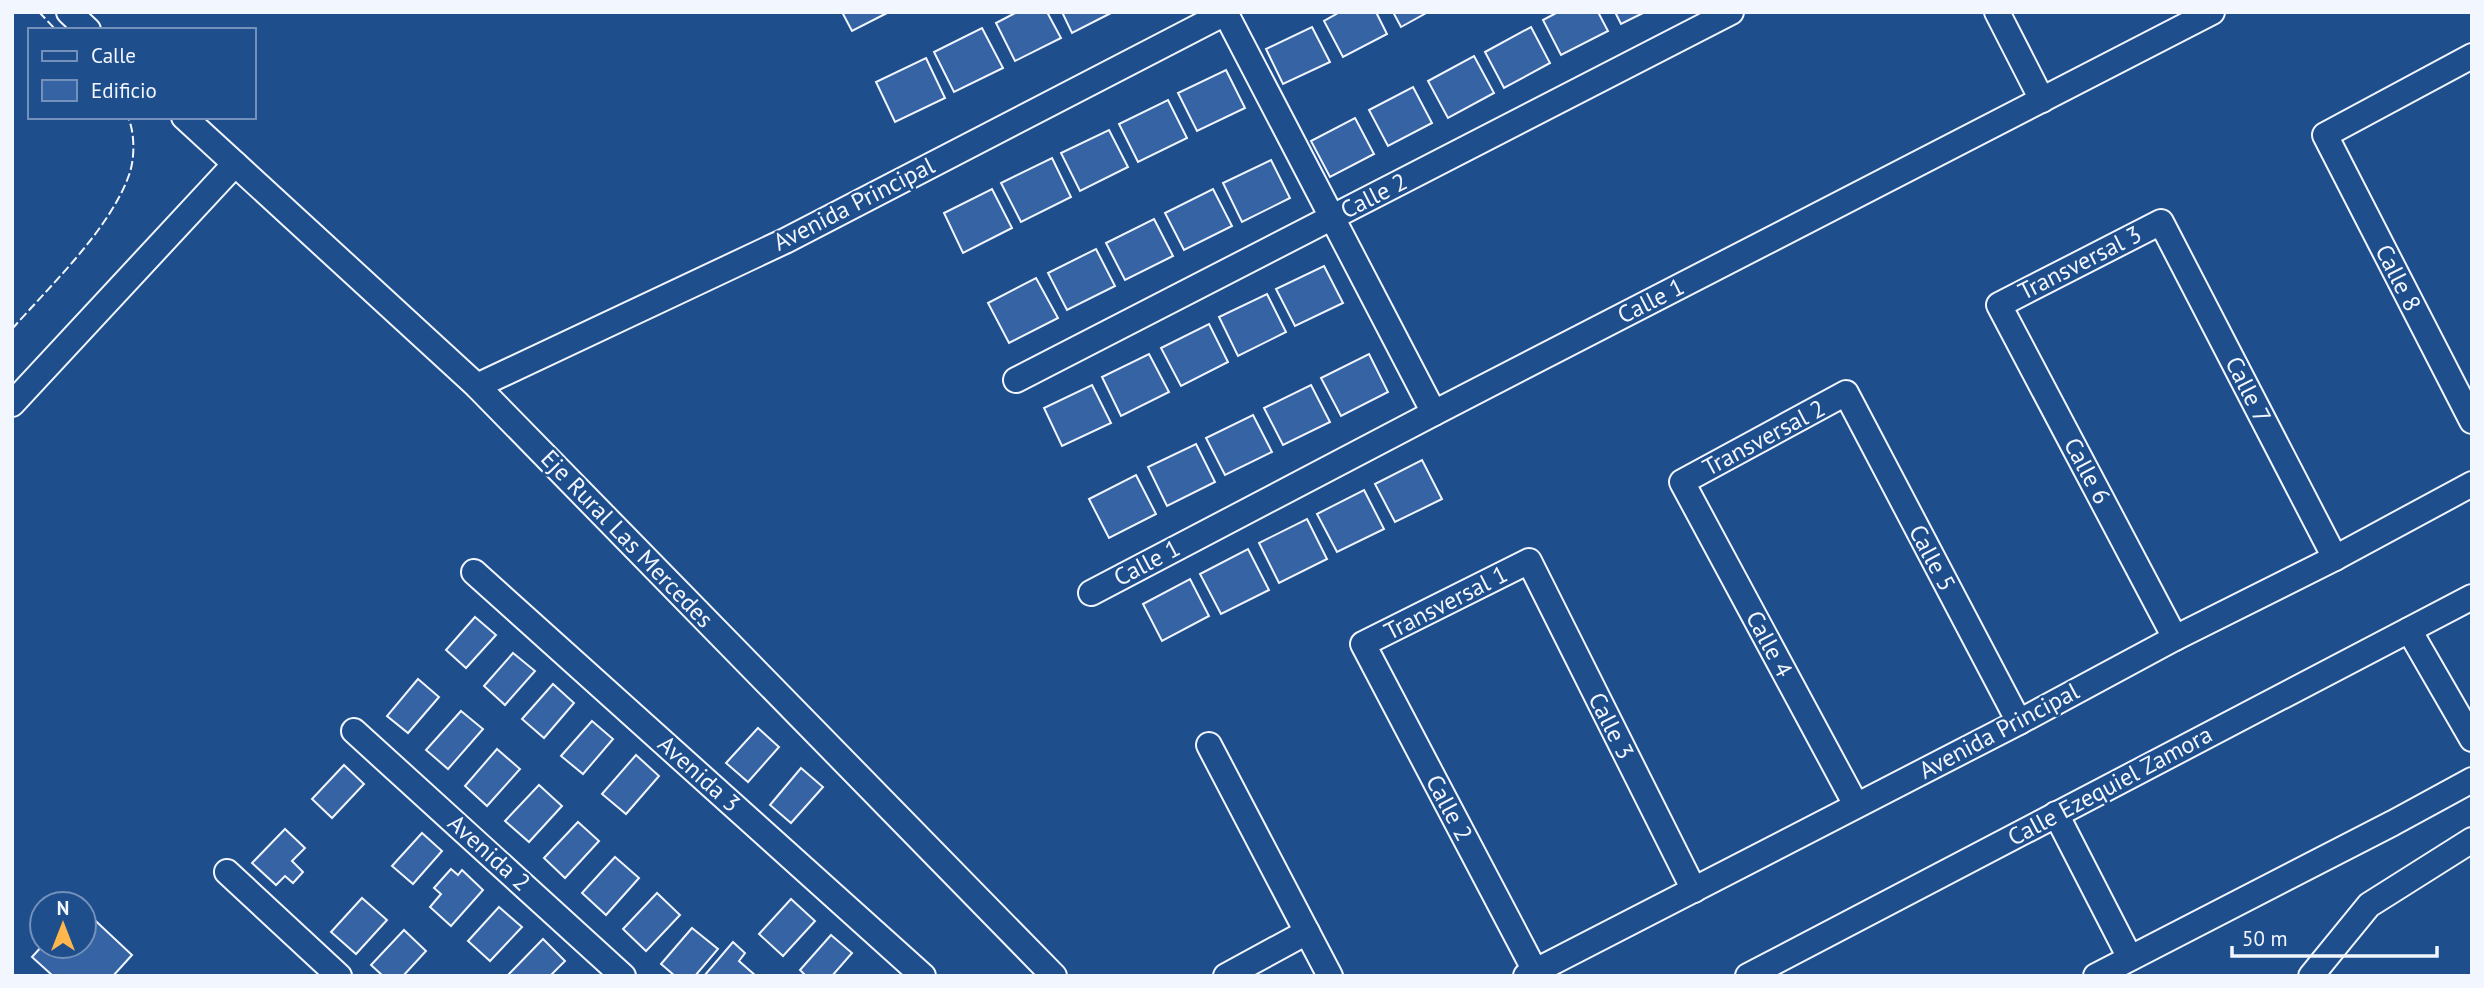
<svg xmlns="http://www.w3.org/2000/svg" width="2484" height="988" viewBox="0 0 2484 988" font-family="'PT Sans',sans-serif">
  <rect width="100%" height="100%" fill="#1f4e8c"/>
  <!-- building -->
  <g fill="#3563a3" stroke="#f2f6ff" stroke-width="2">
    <polygon points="842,12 889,12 852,31"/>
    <polygon points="1017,12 1047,12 1061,38 1015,61 996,23"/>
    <polygon points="1062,12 1113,12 1072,33"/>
    <polygon points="1340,12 1376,12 1387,34 1343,57 1324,21"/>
    <polygon points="1393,12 1428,12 1401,27"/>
    <polygon points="1558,12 1598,12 1608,31 1561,55 1543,20"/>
    <polygon points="1615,12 1645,12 1621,24"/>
    <polygon points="1312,27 1330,62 1283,84 1266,49"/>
    <polygon points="1531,27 1550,63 1504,88 1485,52"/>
    <polygon points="982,28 1003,68 954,92 934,52"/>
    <polygon points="1474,56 1494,93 1448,118 1428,81"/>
    <polygon points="926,58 945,98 895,122 876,82"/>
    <polygon points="1226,70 1245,108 1197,131 1178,93"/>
    <polygon points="1413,87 1432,123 1388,146 1369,110"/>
    <polygon points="1168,100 1187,138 1138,162 1119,124"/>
    <polygon points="1355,118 1374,154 1330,177 1311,141"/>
    <polygon points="1109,130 1128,167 1080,191 1061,153"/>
    <polygon points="1052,158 1071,197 1021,222 1001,183"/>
    <polygon points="1271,160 1290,198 1242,222 1223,183"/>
    <polygon points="992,189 1012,228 963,253 944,213"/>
    <polygon points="1213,189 1232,226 1184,250 1165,213"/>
    <polygon points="1154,219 1173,256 1125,280 1106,243"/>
    <polygon points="1096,249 1115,286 1067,310 1048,273"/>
    <polygon points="1324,266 1343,303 1295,326 1276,289"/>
    <polygon points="1036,278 1058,318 1009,343 988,303"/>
    <polygon points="1267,294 1286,332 1238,356 1219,317"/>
    <polygon points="1209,324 1228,362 1181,386 1161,348"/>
    <polygon points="1149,354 1169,392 1121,416 1102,377"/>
    <polygon points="1369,354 1388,392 1341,416 1321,378"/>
    <polygon points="1092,385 1111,423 1062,446 1044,408"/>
    <polygon points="1311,385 1330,422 1283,445 1264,408"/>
    <polygon points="1253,415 1272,452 1225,475 1206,438"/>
    <polygon points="1196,444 1215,482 1167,506 1148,467"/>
    <polygon points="1422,460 1442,499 1395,522 1375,484"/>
    <polygon points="1136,475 1156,514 1109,538 1089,499"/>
    <polygon points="1364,490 1384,529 1337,552 1317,514"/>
    <polygon points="1307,519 1327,559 1279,583 1259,543"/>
    <polygon points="1248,549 1269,590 1221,614 1200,574"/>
    <polygon points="1190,579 1209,616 1162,641 1143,604"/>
    <polygon points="475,617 496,635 466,668 446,650"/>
    <polygon points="513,653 535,671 505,705 484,686"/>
    <polygon points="418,679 439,697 408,733 387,716"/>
    <polygon points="553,684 574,703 544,738 522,719"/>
    <polygon points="461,711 483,729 448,769 426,750"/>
    <polygon points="592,721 613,739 583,774 561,756"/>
    <polygon points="758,728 779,747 748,782 726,763"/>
    <polygon points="497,749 520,769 487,806 465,786"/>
    <polygon points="636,755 659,776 626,814 602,794"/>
    <polygon points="344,765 364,784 332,818 312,799"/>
    <polygon points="801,768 823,787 791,823 770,805"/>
    <polygon points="539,785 562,806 529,842 505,821"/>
    <polygon points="578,822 599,841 565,878 544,858"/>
    <polygon points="285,829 305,848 292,861 303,872 293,883 285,876 276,885 252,863"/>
    <polygon points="422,833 442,851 413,884 392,866"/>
    <polygon points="615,857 639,878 606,915 582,893"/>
    <polygon points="451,869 458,875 462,870 483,890 451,926 430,907 441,894 434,888"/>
    <polygon points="657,893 680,915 646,951 623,929"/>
    <polygon points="362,898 387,920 356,954 331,932"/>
    <polygon points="791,899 815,921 783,956 759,934"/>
    <polygon points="499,907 522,927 490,961 468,941"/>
    <polygon points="84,910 132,955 113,976 53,976 32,957 42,946 84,946"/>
    <polygon points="692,928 718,949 695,976 675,976 661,964"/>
    <polygon points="404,930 426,951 403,976 383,976 371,965"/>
    <polygon points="831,935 852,953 832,976 806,976 800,970"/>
    <polygon points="543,939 565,961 550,976 507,976"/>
    <polygon points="733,942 745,953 739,961 756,976 704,976"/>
  </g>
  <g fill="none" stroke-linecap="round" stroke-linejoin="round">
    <defs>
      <g id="street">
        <polyline points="69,12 88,30"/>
        <polyline points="1225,12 1434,413"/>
        <polyline points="1997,12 2042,100"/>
        <polyline points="2472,56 2325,135 2472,421"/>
        <polyline points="184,117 477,386 1054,976"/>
        <polyline points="1016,380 1731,12"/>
        <polyline points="477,386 785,241 1227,12"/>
        <polyline points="12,404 235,164"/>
        <polyline points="474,572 923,976"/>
        <polyline points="1091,593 1434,413 2212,12"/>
        <polyline points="2409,630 2472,739"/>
        <polyline points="2175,638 1999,305 2161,222 2335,558"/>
        <polyline points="354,731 623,976"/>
        <polyline points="1209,745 1330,976"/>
        <polyline points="1856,805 1682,482 1846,393 2019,722"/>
        <polyline points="2056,814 2130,958"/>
        <polyline points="227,872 339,976"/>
        <polyline points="1535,971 1363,644 1529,561 1694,890"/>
        <polyline points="1226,976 1307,932"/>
        <polyline points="1526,976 2019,722 2175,638 2335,558 2472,484"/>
        <polyline points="1748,976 2472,597"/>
        <polyline points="2096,976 2393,823 2472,780"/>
        <polyline points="2311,976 2369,905 2472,840"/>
      </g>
    </defs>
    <!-- street casing -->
    <use href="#street" stroke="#f2f6ff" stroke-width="28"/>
    <!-- street -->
    <use href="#street" stroke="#1f4e8c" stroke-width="24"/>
    <!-- fence -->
    <g stroke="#f2f6ff" stroke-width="2" stroke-dasharray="9 3.5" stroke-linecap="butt">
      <polyline points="39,12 56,30"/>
      <path d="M12,329C50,286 110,229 129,175C135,159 135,133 128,117"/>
    </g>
  </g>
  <g text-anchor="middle" stroke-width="5" stroke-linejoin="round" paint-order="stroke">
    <!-- street labels -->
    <g font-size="24" fill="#f2f6ff" stroke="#1f4e8c">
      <text transform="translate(1374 196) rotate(-27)" y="8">Calle 2</text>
      <text transform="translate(854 204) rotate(-27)" y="8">Avenida Principal</text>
      <text transform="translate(2080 263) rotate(-27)" y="8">Transversal 3</text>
      <text transform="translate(2398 278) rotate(63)" y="8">Calle 8</text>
      <text transform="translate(1651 301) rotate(-27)" y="8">Calle 1</text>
      <text transform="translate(2248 390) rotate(63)" y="8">Calle 7</text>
      <text transform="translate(1764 438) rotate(-28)" y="8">Transversal 2</text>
      <text transform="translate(2087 471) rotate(62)" y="8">Calle 6</text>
      <text transform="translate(627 539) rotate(46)" y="8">Eje Rural Las Mercedes</text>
      <text transform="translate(1932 558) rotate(62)" y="8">Calle 5</text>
      <text transform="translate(1147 563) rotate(-28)" y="8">Calle 1</text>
      <text transform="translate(1446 603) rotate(-27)" y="8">Transversal 1</text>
      <text transform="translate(1769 644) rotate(62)" y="8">Calle 4</text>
      <text transform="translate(1611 726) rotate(63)" y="8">Calle 3</text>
      <text transform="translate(1999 731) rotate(-28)" y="8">Avenida Principal</text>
      <text transform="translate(699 774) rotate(42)" y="8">Avenida 3</text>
      <text transform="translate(2110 786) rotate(-28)" y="8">Calle Ezequiel Zamora</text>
      <text transform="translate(1449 808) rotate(62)" y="8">Calle 2</text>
      <text transform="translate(489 853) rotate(42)" y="8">Avenida 2</text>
    </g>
  </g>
  <!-- border -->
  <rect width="2484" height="988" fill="none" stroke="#f2f6ff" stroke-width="28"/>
  <!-- legend -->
  <rect x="28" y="28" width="228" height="91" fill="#1f4e8c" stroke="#7391ba" stroke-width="2"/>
  <rect x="42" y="51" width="35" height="10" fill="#1f4e8c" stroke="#7391ba" stroke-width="2"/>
  <text x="91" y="63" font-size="21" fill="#f2f6ff">Calle</text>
  <rect x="42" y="80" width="35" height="21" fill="#3563a3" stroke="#7391ba" stroke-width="2"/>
  <text x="91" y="98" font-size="21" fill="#f2f6ff">Edificio</text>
  <!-- north arrow -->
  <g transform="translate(63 925)"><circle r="33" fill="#1f4e8c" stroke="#7391ba" stroke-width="2"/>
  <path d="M0-5L12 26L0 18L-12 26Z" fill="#ffb74d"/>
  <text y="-10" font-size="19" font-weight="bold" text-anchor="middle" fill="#f2f6ff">N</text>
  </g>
  <!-- scale -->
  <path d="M2232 946v10h205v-10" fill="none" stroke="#f2f6ff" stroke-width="3.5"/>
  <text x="2242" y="946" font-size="21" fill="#f2f6ff" stroke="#1f4e8c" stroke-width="5" paint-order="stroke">50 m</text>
</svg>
